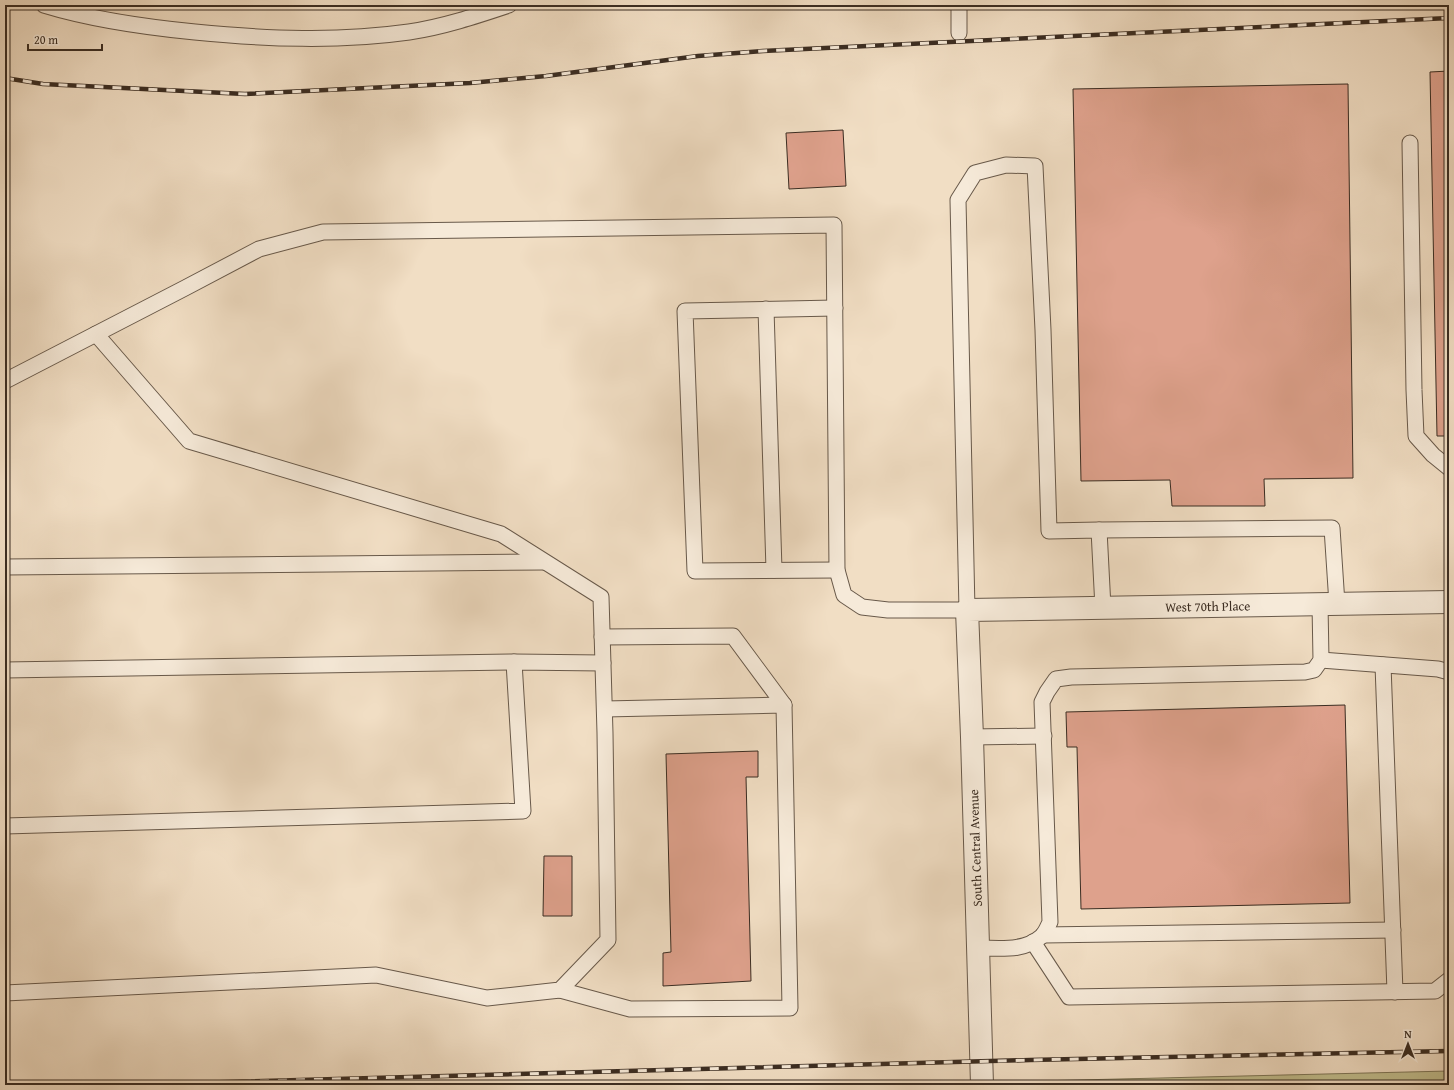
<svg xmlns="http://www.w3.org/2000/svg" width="1454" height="1090" viewBox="0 0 1454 1090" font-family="'Gentium Book Plus',serif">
  <rect width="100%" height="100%" fill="#f1dec4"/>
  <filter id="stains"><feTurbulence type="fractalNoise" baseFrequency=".005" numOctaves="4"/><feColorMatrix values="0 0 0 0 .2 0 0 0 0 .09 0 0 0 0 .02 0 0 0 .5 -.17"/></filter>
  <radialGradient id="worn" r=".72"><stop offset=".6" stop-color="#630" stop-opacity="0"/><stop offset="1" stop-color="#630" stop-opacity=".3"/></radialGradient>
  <!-- green -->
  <g fill="#c2bf8f" stroke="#7e7658">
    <polygon points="1449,1071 1449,1085 996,1085 996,1082"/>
    <polygon points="963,1083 963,1085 867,1085"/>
  </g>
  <!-- building -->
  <g fill="#dea18c" stroke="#3b2d22">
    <polygon points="1449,71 1449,436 1437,436 1430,72"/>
    <polygon points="1348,84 1353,478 1264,479 1265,506 1172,506 1170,480 1081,481 1073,89"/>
    <polygon points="843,130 846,186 789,189 786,133"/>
    <polygon points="1345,705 1350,903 1081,909 1077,747 1067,747 1066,712"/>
    <polygon points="758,751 758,777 746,777 751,981 663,986 663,953 671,952 666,754"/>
    <polygon points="544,856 572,856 572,916 543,916"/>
  </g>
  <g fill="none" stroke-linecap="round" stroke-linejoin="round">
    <defs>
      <g id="lane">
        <path d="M44,5C93,20 144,27 195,32C267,39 338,42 409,32C443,27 476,16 509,5"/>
        <polyline points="959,5 959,33"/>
        <polyline points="1410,143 1414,390 1416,436 1433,455 1449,468"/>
        <polyline points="835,308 685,311 695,571 837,570"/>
        <polyline points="766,309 774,570"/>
        <polyline points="5,381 185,288 259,249 323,232 834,225 837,570 844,595 862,607 888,610 967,610 958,200 975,173 1006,165 1035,166 1043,330 1049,531 1099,530 1103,608"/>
        <polyline points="1099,530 1332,528 1337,604"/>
        <polyline points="5,567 544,562"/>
        <polyline points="602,637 733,636 784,705"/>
        <polyline points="1321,660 1438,669 1449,672"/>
        <polyline points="1383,665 1395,992"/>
        <polyline points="5,670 514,662"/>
        <polyline points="972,737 1044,736"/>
        <polyline points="5,826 523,811 514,662 603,663"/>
        <polyline points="1043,935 1393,930"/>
        <polyline points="1033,942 1069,997 1435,991 1449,980"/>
        <path d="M978,948C1000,948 1024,952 1042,936C1046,932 1048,926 1050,922L1042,702L1047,692L1056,679L1071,677L1305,672L1314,670L1321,660L1320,604"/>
        <polyline points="560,990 630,1009 790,1008 784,705 605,709"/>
        <polyline points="5,993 376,975 487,998 560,990 608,940 605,733 601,597 501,534 189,441 96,334"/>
      </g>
      <g id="street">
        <path id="s1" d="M982,1085L972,737L967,610L1449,602"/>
      </g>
    </defs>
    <!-- lane casing -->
    <use href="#lane" stroke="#68594a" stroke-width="17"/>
    <!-- street casing -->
    <use href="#street" stroke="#68594a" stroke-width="24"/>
    <!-- lane -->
    <use href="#lane" stroke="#f6ead9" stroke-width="15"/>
    <!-- street -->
    <use href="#street" stroke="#f6ead9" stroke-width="22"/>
    <defs>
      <g id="rail">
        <polyline points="5,78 43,84 245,94 470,83 546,76 698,56 763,51 1449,18"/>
        <polyline points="116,1085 1030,1060 1449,1051"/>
      </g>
    </defs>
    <!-- rail casing -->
    <use href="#rail" stroke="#3b2d22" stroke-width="4.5"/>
    <!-- rail -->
    <use href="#rail" stroke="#f6ead9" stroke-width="3" stroke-dasharray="9" stroke-linecap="butt"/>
  </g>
  <g text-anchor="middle" stroke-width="4" stroke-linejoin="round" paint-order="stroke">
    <!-- street labels -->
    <g font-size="13" fill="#3b2d22" stroke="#f6ead9">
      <text dy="5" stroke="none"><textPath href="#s1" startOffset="716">West 70th Place</textPath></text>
      <text transform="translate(975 848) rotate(-92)" y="5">South Central Avenue</text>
    </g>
  </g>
  <!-- margin -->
  <rect width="1454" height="1090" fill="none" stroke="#f1dec4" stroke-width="20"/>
  <rect x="6" y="6" width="1442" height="1078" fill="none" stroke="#3b2d22" stroke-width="2"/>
  <rect x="10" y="10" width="1434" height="1070" fill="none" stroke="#3b2d22"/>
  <!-- north arrow -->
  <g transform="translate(1408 1044)" stroke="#f6ead9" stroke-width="3" paint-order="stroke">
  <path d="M0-3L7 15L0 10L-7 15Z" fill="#3b2d22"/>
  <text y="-6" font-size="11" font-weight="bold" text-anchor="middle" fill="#3b2d22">N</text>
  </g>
  <!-- scale -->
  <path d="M28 44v6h74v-6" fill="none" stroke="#3b2d22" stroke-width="2"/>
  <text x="34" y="44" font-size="12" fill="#3b2d22" stroke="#f6ead9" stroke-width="3" paint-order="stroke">20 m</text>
  <rect width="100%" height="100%" filter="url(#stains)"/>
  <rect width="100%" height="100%" fill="url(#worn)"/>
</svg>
